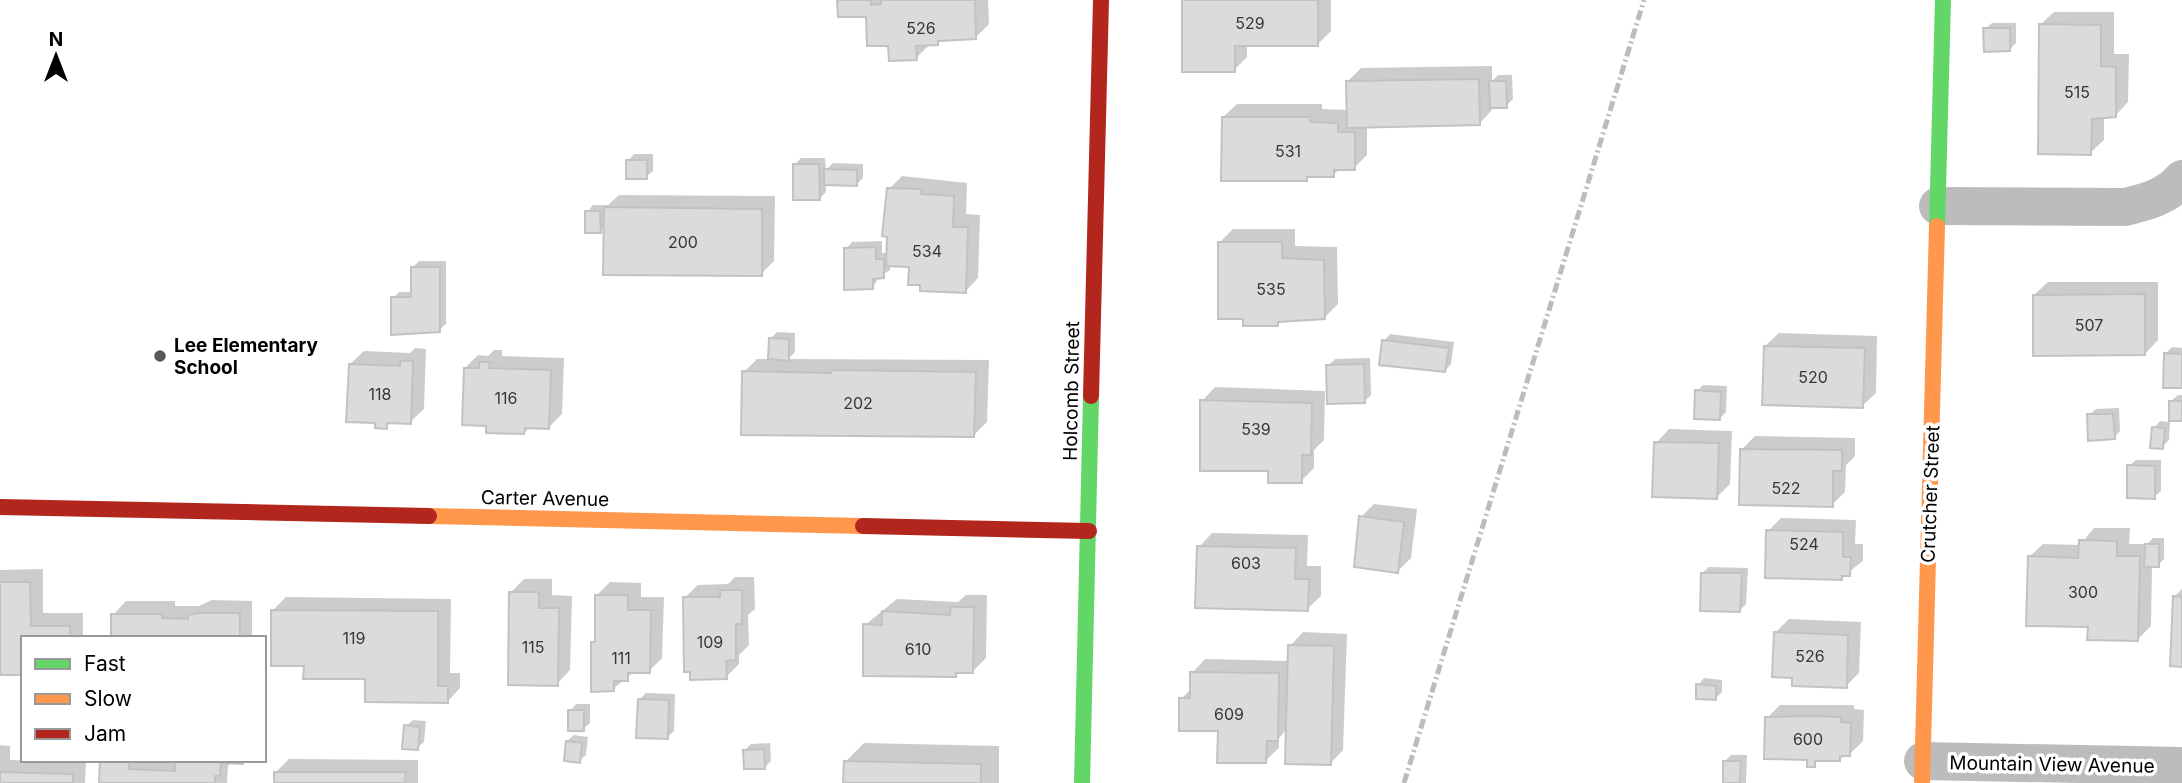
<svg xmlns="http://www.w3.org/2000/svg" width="2182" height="783" viewBox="0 0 2182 783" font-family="Inter,sans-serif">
  <rect width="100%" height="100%" fill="#fff"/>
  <!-- shadow -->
  <g fill="#0003">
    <polygon points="839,0 988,0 989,24 975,38 942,39 929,45 916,58 890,44 868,15"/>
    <polygon points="1184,0 1331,0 1331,31 1317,45 1247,45 1247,57 1234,70"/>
    <polygon points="2054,12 2114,12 2114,54 2129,54 2128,102 2115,116 2104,116 2104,140 2090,153 2040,25"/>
    <polygon points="1992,23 2016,23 2016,43 2010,49 1985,29"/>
    <polygon points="1492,66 1492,81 1498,75 1512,75 1513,99 1506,106 1492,106 1492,110 1479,124 1367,125 1367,155 1354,168 1341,168 1333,175 1311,175 1307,179 1223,117 1237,104 1322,104 1322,109 1348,110 1348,81 1361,68"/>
    <polygon points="634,154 653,154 653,171 646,177 628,161"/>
    <polygon points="801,158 825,158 826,170 833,163 863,164 863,178 857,184 826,184 826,192 820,198 794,165"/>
    <polygon points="902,176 967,183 966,214 980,215 978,278 965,292 922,283 910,265 890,264 890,270 879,277 873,287 846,249 852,242 882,241 882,253 889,253 889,189"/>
    <polygon points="619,195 775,196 774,261 761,274 605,227 600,232 587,212 593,205 608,205"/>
    <polygon points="1233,229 1295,229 1295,246 1337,247 1338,304 1325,317 1282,320 1277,325 1220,242"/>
    <polygon points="419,261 446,261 446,324 439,330 393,298 399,292 412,292 412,268"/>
    <polygon points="2048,282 2158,282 2158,340 2145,354 2034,295"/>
    <polygon points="777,332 795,333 795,352 788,359 989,360 987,422 974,435 744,372 757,359 770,359 770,339"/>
    <polygon points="1779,333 1877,336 1876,393 1862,406 1765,346"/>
    <polygon points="1390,334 1454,342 1451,364 1445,371 1384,341"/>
    <polygon points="2172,347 2182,348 2182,387 2165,354"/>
    <polygon points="415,348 426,349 424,409 410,422 392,421 386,427 350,364 364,351 410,353"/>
    <polygon points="494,350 502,350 502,356 564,358 562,414 549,427 530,427 524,433 465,368 478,355 488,356"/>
    <polygon points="1370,358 1371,395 1364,402 1328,366 1335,359"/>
    <polygon points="1703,385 1727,386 1726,412 1720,418 1697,391"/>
    <polygon points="1215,387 1325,391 1324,440 1314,450 1314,468 1301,481 1270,469 1202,401"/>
    <polygon points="2178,395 2182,395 2182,420 2171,401"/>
    <polygon points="2119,408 2120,431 2114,438 2089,415 2096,409"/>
    <polygon points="2160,421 2170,422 2169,440 2162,447 2154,428"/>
    <polygon points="1669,429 1732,431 1730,484 1717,497 1656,443"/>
    <polygon points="1755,436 1855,438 1855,456 1846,465 1845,492 1832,505 1741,450"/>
    <polygon points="2136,460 2161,460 2161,491 2154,497 2129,466"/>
    <polygon points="1374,504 1417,509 1411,558 1398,571 1361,517"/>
    <polygon points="1781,518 1856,520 1855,544 1863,544 1863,561 1841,578 1768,531"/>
    <polygon points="2094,528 2130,528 2129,544 2147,544 2153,538 2164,538 2164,559 2158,565 2152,565 2151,626 2137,640 2090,625 2029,557 2043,544 2080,545"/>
    <polygon points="1212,533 1308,535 1307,566 1321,566 1321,596 1307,609 1199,547"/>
    <polygon points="1709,567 1748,568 1746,604 1740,610 1702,573"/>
    <polygon points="43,569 43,613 83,613 83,638 23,638 0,673 0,570"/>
    <polygon points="735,577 754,577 755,609 748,615 749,645 739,655 739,664 726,677 692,670 684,598 698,585 728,584"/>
    <polygon points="524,579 552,579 552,595 572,596 570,670 557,684 510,593"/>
    <polygon points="610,582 641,583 641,597 664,597 662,658 649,671 635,671 613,689 592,643 596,639 597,595"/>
    <polygon points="2182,589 2182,665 2174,597"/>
    <polygon points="966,595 987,595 986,658 973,671 959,671 955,676 865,625 897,599 958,602"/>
    <polygon points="286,597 451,599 450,673 460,673 460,688 447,702 367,677 306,664 272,611"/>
    <polygon points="212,600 252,601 252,638 113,638 113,615 126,601 175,601 175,606 199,606"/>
    <polygon points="1789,619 1861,622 1859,673 1846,686 1794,676 1775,633"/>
    <polygon points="1303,632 1347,634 1343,750 1330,764 1287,729 1279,738 1279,748 1265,761 1181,699 1192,688 1192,673 1205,659 1290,661 1290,646"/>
    <polygon points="1704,678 1722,680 1722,692 1716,698 1698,685"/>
    <polygon points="646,693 675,694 674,731 667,737 640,699"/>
    <polygon points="576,704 590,704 590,723 583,729 570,711"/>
    <polygon points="1780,705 1854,705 1854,709 1864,710 1863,741 1849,755 1839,759 1820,759 1814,765 1767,718"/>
    <polygon points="413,720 426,721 424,742 417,748 406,726"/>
    <polygon points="574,735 588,737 586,755 579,761 567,741"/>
    <polygon points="770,743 771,761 765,767 745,750 751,744"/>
    <polygon points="864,743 999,746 999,783 845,783 846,761"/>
    <polygon points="0,745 10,746 10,760 86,762 85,783 0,783"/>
    <polygon points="1731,755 1747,755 1746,783 1724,783 1725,761"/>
    <polygon points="289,759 418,760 418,783 276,783 276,772"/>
    <polygon points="102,760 244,760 233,761 228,766 227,783 101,783"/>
  </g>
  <!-- building -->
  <g fill="#dbdbdb" stroke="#c2c2c2" stroke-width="2">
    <polygon points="837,0 871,0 871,5 881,4 881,0 975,0 976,39 938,41 938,45 916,46 917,60 889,61 888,46 867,46 866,17 838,17"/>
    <polygon points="1182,0 1318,0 1318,46 1235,46 1235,72 1182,72"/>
    <polygon points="2039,24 2101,25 2101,66 2116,67 2116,117 2092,119 2091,155 2038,154"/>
    <polygon points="1983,28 2010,28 2010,51 1984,52"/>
    <polygon points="1479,79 1480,125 1347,128 1346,81"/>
    <polygon points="1489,81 1506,81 1507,108 1490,108"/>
    <polygon points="1222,117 1310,117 1310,122 1338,123 1338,132 1355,132 1355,170 1334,170 1334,177 1307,177 1307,181 1221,181"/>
    <rect x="626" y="160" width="21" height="19"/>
    <polygon points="793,164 819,164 820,200 793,200"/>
    <polygon points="824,169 857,170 857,186 824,185"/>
    <polygon points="887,188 922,189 921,194 954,196 953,227 968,227 966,293 920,291 920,285 908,285 909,267 886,266 887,237 882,236"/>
    <polygon points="604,207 762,209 762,276 603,275"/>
    <polygon points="585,211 600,211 601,233 585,233"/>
    <polygon points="1218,242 1282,242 1282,258 1324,260 1325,319 1278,322 1278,326 1243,326 1243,319 1218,319"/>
    <polygon points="876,247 876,259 884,259 884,278 873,279 873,289 844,290 844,248"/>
    <polygon points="411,267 440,267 440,332 391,335 391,297 411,297"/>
    <polygon points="2145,294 2145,355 2033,356 2033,295"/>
    <polygon points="769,338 789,339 789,361 768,359"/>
    <polygon points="1382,340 1449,348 1445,372 1379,365"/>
    <polygon points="1764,346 1865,348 1863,408 1762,405"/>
    <polygon points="2164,353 2182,354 2182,388 2163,388"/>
    <polygon points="400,361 413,361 411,424 387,423 387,429 375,428 375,423 346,422 349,364 400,366"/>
    <polygon points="479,362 490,362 489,368 551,370 549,429 525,428 524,434 486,433 486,426 462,425 464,368 479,368"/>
    <polygon points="1364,364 1365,403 1327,404 1326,365"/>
    <polygon points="832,370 976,372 974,437 741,435 742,371 831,373"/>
    <polygon points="1695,390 1721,392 1720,420 1694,419"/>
    <polygon points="1200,400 1312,403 1311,455 1302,455 1302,483 1268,483 1268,471 1200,471"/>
    <rect x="2169" y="401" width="13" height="20"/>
    <polygon points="2087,414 2113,414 2115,439 2088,441"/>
    <polygon points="2152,427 2165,428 2163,449 2150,448"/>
    <polygon points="1654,442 1719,443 1717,499 1652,497"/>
    <polygon points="1740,449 1842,450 1842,471 1833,471 1833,507 1739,505"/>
    <polygon points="2127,465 2155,466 2155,499 2127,498"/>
    <polygon points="1359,516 1404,522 1398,573 1354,567"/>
    <polygon points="1766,530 1843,532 1843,557 1851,557 1850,576 1842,576 1842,580 1765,578"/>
    <polygon points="2079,540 2117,541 2117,556 2140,556 2138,641 2087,640 2088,627 2026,626 2028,556 2078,558"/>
    <polygon points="2145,544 2159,544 2159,567 2144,567"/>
    <polygon points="1197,546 1296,548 1295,579 1309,579 1308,611 1195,608"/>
    <polygon points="1701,573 1742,573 1740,612 1700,611"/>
    <polygon points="0,582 30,582 31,626 70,626 70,638 23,638 23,675 0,675"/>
    <polygon points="720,590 742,590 742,624 736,624 736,660 726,661 727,679 690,680 690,672 684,672 683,597 720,597"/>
    <polygon points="509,592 539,592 539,608 559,608 558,686 508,685"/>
    <polygon points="595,595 628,595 628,610 651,610 650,673 628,673 628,681 614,681 614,691 591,692 591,642 595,642"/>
    <polygon points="2173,596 2182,597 2182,667 2170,666"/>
    <polygon points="951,607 974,607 973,673 956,673 956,677 863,676 863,624 882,625 882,611 950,615"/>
    <polygon points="271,610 438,611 438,686 448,686 448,703 365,702 365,679 303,679 304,666 271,666"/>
    <polygon points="197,613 240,613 240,638 111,638 111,614 162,614 162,618 188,619 188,615"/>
    <polygon points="1774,632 1848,635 1847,688 1792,686 1792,678 1772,677"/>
    <polygon points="1288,645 1334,646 1331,765 1285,764"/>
    <polygon points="1190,672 1279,673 1278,741 1267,741 1266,763 1217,763 1218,731 1179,731 1179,698 1190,698"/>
    <polygon points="1696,684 1716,686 1716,700 1696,699"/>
    <polygon points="638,699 669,700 668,739 636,738"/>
    <rect x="568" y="710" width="16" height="21"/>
    <polygon points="1813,716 1841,717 1841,722 1851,723 1850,756 1840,756 1840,761 1815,761 1815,767 1807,767 1807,760 1764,759 1765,717"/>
    <polygon points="404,725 420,727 418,750 402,749"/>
    <polygon points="566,741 582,743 580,763 564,761"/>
    <polygon points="764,749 765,769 744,769 743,750"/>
    <polygon points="100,760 129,760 129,769 175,771 175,760 221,760 220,776 215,776 215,783 99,783"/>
    <polygon points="224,760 243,760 243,764 224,763"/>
    <polygon points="844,761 981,764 981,783 843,783"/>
    <polygon points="1723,761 1741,761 1740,783 1723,783"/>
    <polygon points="0,772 73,774 73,783 0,783"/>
    <polygon points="274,772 406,772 405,783 274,783"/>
  </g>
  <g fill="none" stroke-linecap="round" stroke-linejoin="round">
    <!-- street -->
    <g stroke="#bcbcbc" stroke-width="38">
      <path d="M1938,206L2125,207C2146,202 2167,197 2182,179"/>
      <polyline points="1923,761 2182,766"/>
    </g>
    <!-- fast -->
    <g stroke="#63d668" stroke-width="16">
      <polyline points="1937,226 1943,0"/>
      <polyline points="1082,783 1091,396"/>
    </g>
    <!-- slow -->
    <g stroke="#ff974d" stroke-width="16">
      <polyline points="429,516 863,526"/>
      <polyline points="1922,783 1937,226"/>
    </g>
    <!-- jam -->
    <g stroke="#b3261e" stroke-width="16">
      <polyline points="1091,396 1101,0"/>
      <polyline points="0,507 429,516"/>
      <polyline points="863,526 1089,531"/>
    </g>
    <!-- rail -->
    <polyline stroke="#bcbcbc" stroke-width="5" stroke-dasharray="10 3.5 2 3.5" stroke-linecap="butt" points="1404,783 1644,0"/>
  </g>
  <!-- markers -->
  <circle fill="#595959" stroke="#fff" stroke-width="2.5" cx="160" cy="356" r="7"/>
  <g text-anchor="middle" stroke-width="7" stroke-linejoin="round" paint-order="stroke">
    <!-- number labels -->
    <g font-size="16" fill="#373737">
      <text x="1250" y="29">529</text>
      <text x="921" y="34">526</text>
      <text x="2077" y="98">515</text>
      <text x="1288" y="157">531</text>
      <text x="683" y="248">200</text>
      <text x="927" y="257">534</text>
      <text x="1271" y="295">535</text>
      <text x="2089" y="331">507</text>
      <text x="1813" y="383">520</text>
      <text x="380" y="400">118</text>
      <text x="506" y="404">116</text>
      <text x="858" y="409">202</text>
      <text x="1256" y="435">539</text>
      <text x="1786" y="494">522</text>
      <text x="1804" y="550">524</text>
      <text x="1246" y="569">603</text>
      <text x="2083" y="598">300</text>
      <text x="354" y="644">119</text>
      <text x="710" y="648">109</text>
      <text x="533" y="653">115</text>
      <text x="918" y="655">610</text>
      <text x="1810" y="662">526</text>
      <text x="621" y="664">111</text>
      <text x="1229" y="720">609</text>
      <text x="1808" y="745">600</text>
    </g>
    <!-- poi labels -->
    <g font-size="19" font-weight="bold" fill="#000" stroke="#fff" text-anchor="start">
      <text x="174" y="352">Lee Elementary<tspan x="174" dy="22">School</tspan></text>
    </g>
    <!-- street labels -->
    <g font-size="19" fill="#000" stroke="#fff">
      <text transform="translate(1071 391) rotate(-89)" y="7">Holcomb Street</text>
      <text transform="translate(1930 494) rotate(-88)" y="7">Crutcher Street</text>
      <text transform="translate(545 498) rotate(1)" y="7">Carter Avenue</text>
      <text transform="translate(2052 764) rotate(1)" y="7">Mountain View Avenue</text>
    </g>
  </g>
  <!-- legend -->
  <rect x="21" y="636" width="245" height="126" fill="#ffffff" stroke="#999999" stroke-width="2"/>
  <rect x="35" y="659" width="35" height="10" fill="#63d668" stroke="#999999" stroke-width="2"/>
  <text x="84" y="671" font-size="21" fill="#000000">Fast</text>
  <rect x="35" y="694" width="35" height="10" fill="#ff974d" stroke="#999999" stroke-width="2"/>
  <text x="84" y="706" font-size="21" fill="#000000">Slow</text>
  <rect x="35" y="729" width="35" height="10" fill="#b3261e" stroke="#999999" stroke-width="2"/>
  <text x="84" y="741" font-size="21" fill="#000000">Jam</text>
  <!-- north arrow -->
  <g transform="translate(56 56)" stroke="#ffffff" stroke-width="5" paint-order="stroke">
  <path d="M0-5L12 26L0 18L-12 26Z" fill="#000000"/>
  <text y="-10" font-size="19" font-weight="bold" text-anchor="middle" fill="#000000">N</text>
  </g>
</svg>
